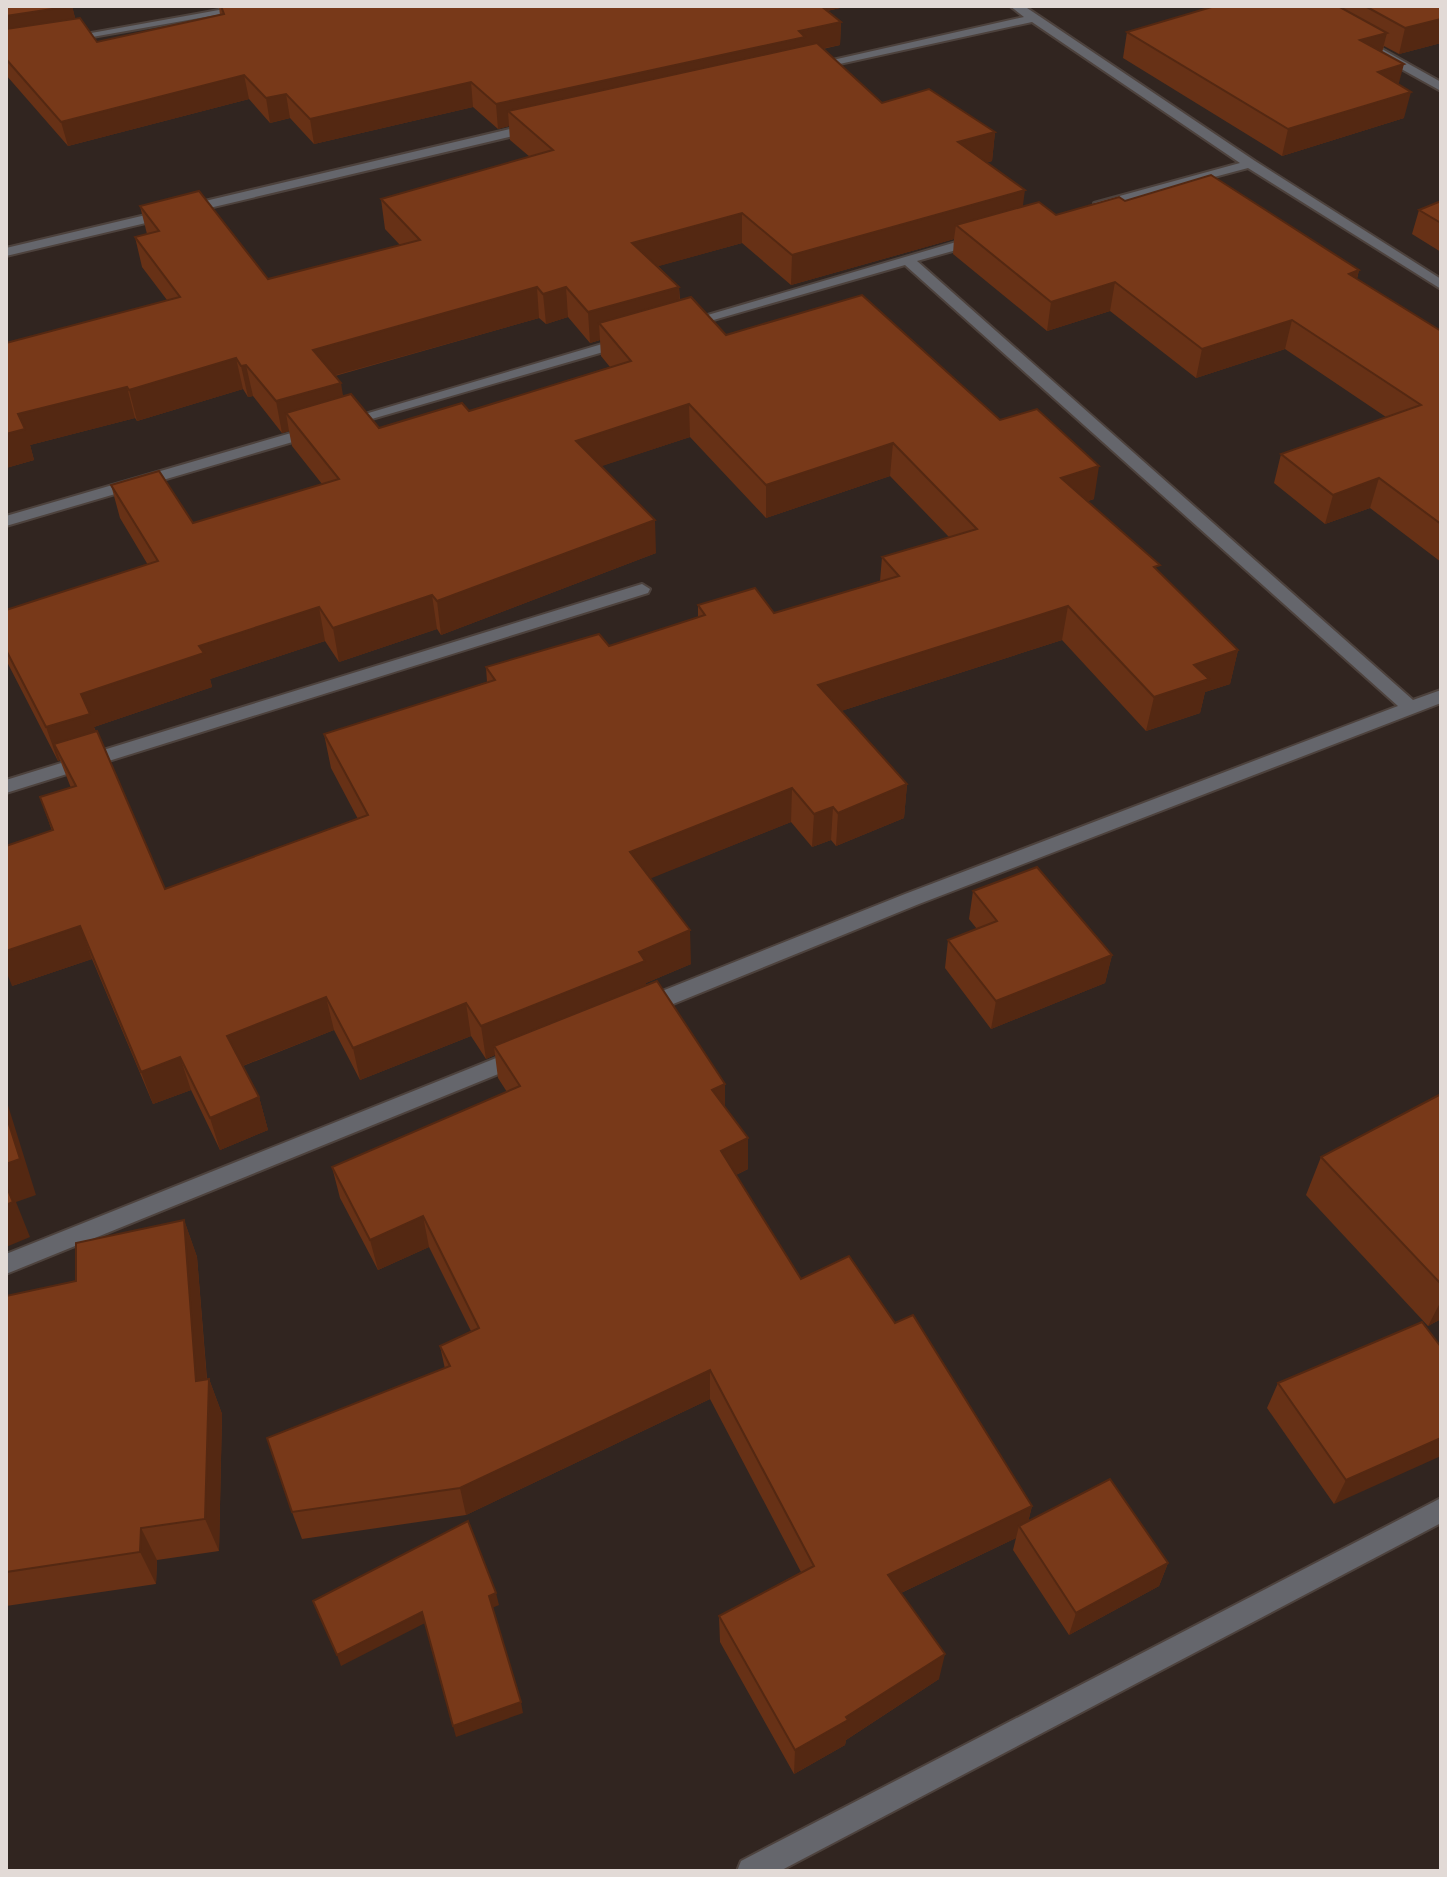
<svg xmlns="http://www.w3.org/2000/svg" width="1447" height="1877" viewBox="0 0 1447 1877" font-family="'Space Grotesk',sans-serif">
  <rect width="100%" height="100%" fill="#312520"/>
  <g fill="none" stroke-linecap="round" stroke-linejoin="round">
    <defs>
      <g id="minor">
        <polygon points="241,6 268,6 64,42 58,39"/>
        <polygon points="1010,6 1024,6 1039,16 1255,161 1441,279 1441,289 1248,168 1094,209 1094,203 1240,163 1032,22 812,70 806,66 1024,17"/>
        <polygon points="1382,49 1441,82 1441,91 1378,56 1376,53"/>
        <polygon points="535,123 541,127 539,130 6,256 6,248"/>
        <polygon points="980,235 985,236 985,242 917,261 1413,700 1441,690 1441,703 919,904 651,1013 637,1013 634,1007 637,1001 905,894 1398,706 905,265 689,327 677,324"/>
        <polygon points="626,337 633,341 631,344 351,425 346,427 338,422"/>
        <polygon points="315,426 323,431 320,434 6,526 6,516"/>
        <polygon points="642,584 650,589 648,593 6,793 6,780"/>
        <polygon points="521,1048 528,1050 532,1056 528,1062 6,1274 6,1254"/>
        <polygon points="1441,1498 1441,1523 780,1871 737,1871 741,1861"/>
      </g>
    </defs>
    <!-- minor casing -->
    <use href="#minor" stroke="#4d423d" stroke-width="4"/>
    <!-- minor -->
    <use href="#minor" fill="#65666c" fill-rule="evenodd"/>
  </g>
  <!-- wall -->
  <g fill="#673116" fill-rule="evenodd">
    <path d="M6,6H72L75,18L97,42L220,15L219,7L217,6H840V8L827,11L841,22L840,45L823,49L882,103L995,132L992,161L986,163L1022,207L1056,215L1125,201L1359,270L1357,279L1441,331V562L1370,508L1325,524L1274,483L1281,454L1386,417L1285,349L1196,378L1110,311L1047,331L953,254L954,239L791,285L742,243L658,266L679,287L680,300L726,335L1000,420L1094,499L1088,501L1238,650L1230,684L1205,692L1200,713L1146,731L1062,640L841,711L907,784L904,818L836,846L831,840L812,847L791,822L650,878L691,964L646,983V985L725,1107L748,1138V1169L736,1175L801,1279L895,1323L1032,1506L1028,1522L1168,1563L1159,1586L1069,1635L1013,1550L1016,1538L901,1593L939,1679L846,1740L845,1745L794,1774L720,1642L719,1616L801,1572L710,1399L466,1515L302,1539L292,1512L445,1369L440,1346L471,1331L429,1247L378,1270L340,1198L332,1167L507,1092L498,1078L495,1055L486,1059L471,1036L360,1080L334,1030L243,1066L259,1097L268,1130L220,1150L191,1090L153,1104L92,959L12,986L52,831L40,797L71,788L60,760L58,761L6,660V610L148,565L120,518L111,485L193,523L322,484L292,446L289,431L282,433L253,396L248,397L243,389L137,421L135,418L30,445L34,460L6,468L167,300L142,267L135,237L147,234L140,206L268,279L400,245L385,229L381,199L530,157L510,140L509,126L498,129L473,107L314,144L290,118L270,123L249,99L68,146L6,75ZM568,317L590,343L600,340L601,356L610,367L469,411L379,428L343,396L335,376L539,318L546,324ZM690,437L766,518L890,476L949,537L882,557L880,581L774,613L698,605V617L609,646L486,667L487,682L324,734L331,768L358,819L165,889L94,727L212,687L210,679L325,641L339,662L437,629L441,635L656,553L601,466Z"/>
    <polygon points="1211,6 1441,6 1441,43 1399,54 1384,46 1382,52 1398,84 1404,118 1282,156 1123,58 1127,32 1211,7"/>
    <polygon points="1441,201 1441,252 1412,234 1419,210"/>
    <polygon points="973,891 1112,955 1105,983 991,1029 945,968 948,940 977,929 969,919"/>
    <polygon points="1441,1094 1441,1319 1428,1326 1306,1195 1321,1157"/>
    <polygon points="184,1220 197,1257 207,1379 209,1379 222,1414 219,1551 157,1560 156,1584 6,1606 6,1296 76,1281"/>
    <polygon points="1441,1347 1334,1504 1267,1408 1278,1383"/>
  </g>
  <!-- shaded-wall -->
  <g fill="#542812">
    <polygon points="72,6 78,29 6,41 6,16"/>
    <polygon points="805,6 840,6 840,8 804,16"/>
    <polygon points="1441,19 1441,43 1399,54 1405,28"/>
    <polygon points="841,22 840,45 508,111 509,126 498,129 496,104"/>
    <polygon points="1387,33 1380,59 1360,40"/>
    <polygon points="1404,64 1397,90 1378,72"/>
    <polygon points="244,75 249,99 68,146 61,122"/>
    <polygon points="471,82 473,107 314,144 310,119"/>
    <polygon points="1411,92 1404,118 1282,156 1288,129"/>
    <polygon points="286,94 290,118 270,123 266,98"/>
    <polygon points="995,132 992,161 955,172 958,142"/>
    <polygon points="1025,190 1021,220 956,225 954,239 791,285 792,255"/>
    <polygon points="742,213 742,243 634,273 632,243"/>
    <polygon points="1359,270 1352,299 1349,274"/>
    <polygon points="1115,282 1110,311 1047,331 1051,302"/>
    <polygon points="537,287 539,318 318,380 313,350"/>
    <polygon points="566,287 568,317 546,324 543,294"/>
    <polygon points="679,287 680,317 599,323 600,340 590,343 588,312"/>
    <polygon points="1292,320 1285,349 1196,378 1202,349"/>
    <polygon points="236,358 243,389 137,421 129,390"/>
    <polygon points="246,365 253,396 248,397 241,366"/>
    <polygon points="341,383 346,414 286,413 289,431 282,433 276,401"/>
    <polygon points="127,387 135,418 30,445 34,460 6,468 6,434 18,414"/>
    <polygon points="689,404 690,437 578,474 576,441"/>
    <polygon points="893,443 890,476 766,518 766,485"/>
    <polygon points="1099,466 1094,499 1056,511 1061,478"/>
    <polygon points="1379,478 1370,508 1325,524 1333,495"/>
    <polygon points="655,520 656,553 441,635 437,601"/>
    <polygon points="432,595 437,629 339,662 333,628"/>
    <polygon points="1068,606 1062,640 816,719 818,685"/>
    <polygon points="319,607 325,641 210,679 212,687 94,727 100,748 54,744 60,760 58,761 46,727 81,694 199,646"/>
    <polygon points="1238,650 1230,684 1205,692 1200,713 1146,731 1154,697 1194,665"/>
    <polygon points="907,784 904,818 836,846 838,813"/>
    <polygon points="792,788 791,822 632,886 630,852"/>
    <polygon points="833,807 831,840 812,847 814,814"/>
    <polygon points="80,926 92,959 12,986 6,971 6,951"/>
    <polygon points="690,930 691,964 646,983 646,994 494,1046 495,1055 486,1059 481,1026 639,952"/>
    <polygon points="1112,955 1105,983 991,1029 996,1001"/>
    <polygon points="326,997 334,1030 237,1068 227,1036"/>
    <polygon points="466,1003 471,1036 360,1080 353,1048"/>
    <polygon points="180,1057 191,1090 153,1104 141,1072"/>
    <polygon points="725,1084 725,1116 712,1090"/>
    <polygon points="259,1097 268,1130 220,1150 210,1118"/>
    <polygon points="6,1099 36,1195 16,1202 30,1237 6,1247"/>
    <polygon points="748,1138 748,1169 721,1182 721,1151"/>
    <polygon points="423,1216 429,1247 378,1270 370,1240"/>
    <polygon points="184,1220 197,1257 208,1395 209,1379 222,1414 219,1551 205,1519"/>
    <polygon points="1441,1301 1441,1319 1428,1326"/>
    <polygon points="710,1370 710,1399 466,1515 460,1488"/>
    <polygon points="1441,1438 1441,1456 1334,1504 1346,1480"/>
    <polygon points="1032,1506 1025,1534 1019,1526 1016,1538 884,1601 888,1575"/>
    <polygon points="141,1528 157,1560 156,1584 140,1552"/>
    <polygon points="1168,1563 1159,1586 1069,1635 1076,1613"/>
    <polygon points="496,1593 499,1605 492,1608 489,1596"/>
    <polygon points="422,1612 425,1623 341,1666 337,1655"/>
    <polygon points="945,1654 939,1679 846,1740 845,1745 794,1774 795,1750"/>
    <polygon points="521,1702 523,1713 456,1737 453,1726"/>
    <polygon points="6,1703 8,1705 6,1745"/>
  </g>
  <!-- building -->
  <g fill="#783919" stroke="#542812" stroke-width="2">
    <polygon points="6,6 72,6 6,16"/>
    <polygon points="221,6 821,6 841,22 799,31 805,37 496,104 471,82 310,119 286,94 266,98 244,75 61,122 6,59 6,29 80,18 97,42 224,14"/>
    <polygon points="1215,6 1338,6 1387,33 1360,40 1404,64 1378,72 1411,92 1288,129 1127,32"/>
    <polygon points="1365,6 1441,6 1441,19 1405,28"/>
    <polygon points="817,43 882,103 929,89 995,132 958,142 1025,190 792,255 742,213 632,243 679,287 588,312 566,287 543,294 537,287 313,350 341,383 276,401 246,365 241,366 236,358 129,390 127,387 18,414 25,429 6,434 6,343 180,297 135,237 159,231 140,206 199,191 268,279 420,240 381,199 553,150 508,111"/>
    <polygon points="1211,175 1359,270 1349,274 1441,331 1441,524 1379,478 1333,495 1281,454 1421,405 1292,320 1202,349 1115,282 1051,302 956,225 1039,202 1056,215 1119,197 1125,201"/>
    <polygon points="1441,201 1441,223 1419,210"/>
    <polygon points="862,295 1000,420 1037,409 1099,466 1061,478 1160,565 1154,567 1238,650 1194,665 1209,679 1154,697 1068,606 818,685 907,784 838,813 833,807 814,814 792,788 630,852 690,930 639,952 645,961 481,1026 466,1003 353,1048 326,997 227,1036 259,1097 210,1118 180,1057 141,1072 80,926 6,951 6,846 53,830 40,797 76,786 54,744 97,731 165,889 368,815 324,734 495,680 486,667 599,634 609,646 705,615 698,605 755,588 774,613 899,576 882,557 977,529 893,443 766,485 689,404 576,441 655,520 437,601 432,595 333,628 319,607 199,646 204,653 81,694 90,714 46,727 6,650 6,610 158,561 111,485 159,471 193,523 339,479 286,413 351,394 379,428 462,403 469,411 631,361 599,323 691,297 726,335"/>
    <polygon points="1037,867 1112,955 996,1001 948,940 997,921 973,891"/>
    <polygon points="657,981 725,1084 712,1090 748,1138 721,1151 801,1279 849,1256 895,1323 913,1315 1032,1506 888,1575 945,1654 846,1717 848,1720 795,1750 719,1616 814,1566 710,1370 460,1488 292,1512 267,1438 450,1366 440,1346 479,1328 423,1216 370,1240 332,1167 520,1086 494,1046"/>
    <polygon points="1441,1094 1441,1284 1321,1157"/>
    <polygon points="6,1115 20,1159 6,1164"/>
    <polygon points="6,1185 13,1202 6,1205"/>
    <polygon points="184,1220 196,1381 209,1379 205,1519 141,1528 140,1552 6,1572 6,1296 76,1281 76,1243"/>
    <polygon points="1422,1322 1441,1347 1441,1438 1346,1480 1278,1383"/>
    <polygon points="1110,1479 1168,1563 1076,1613 1019,1526"/>
    <polygon points="468,1521 496,1593 489,1596 521,1702 453,1726 422,1612 337,1655 313,1601"/>
  </g>
  <!-- border -->
  <rect width="1447" height="1877" fill="none" stroke="#e2dad6" stroke-width="16"/>
</svg>
